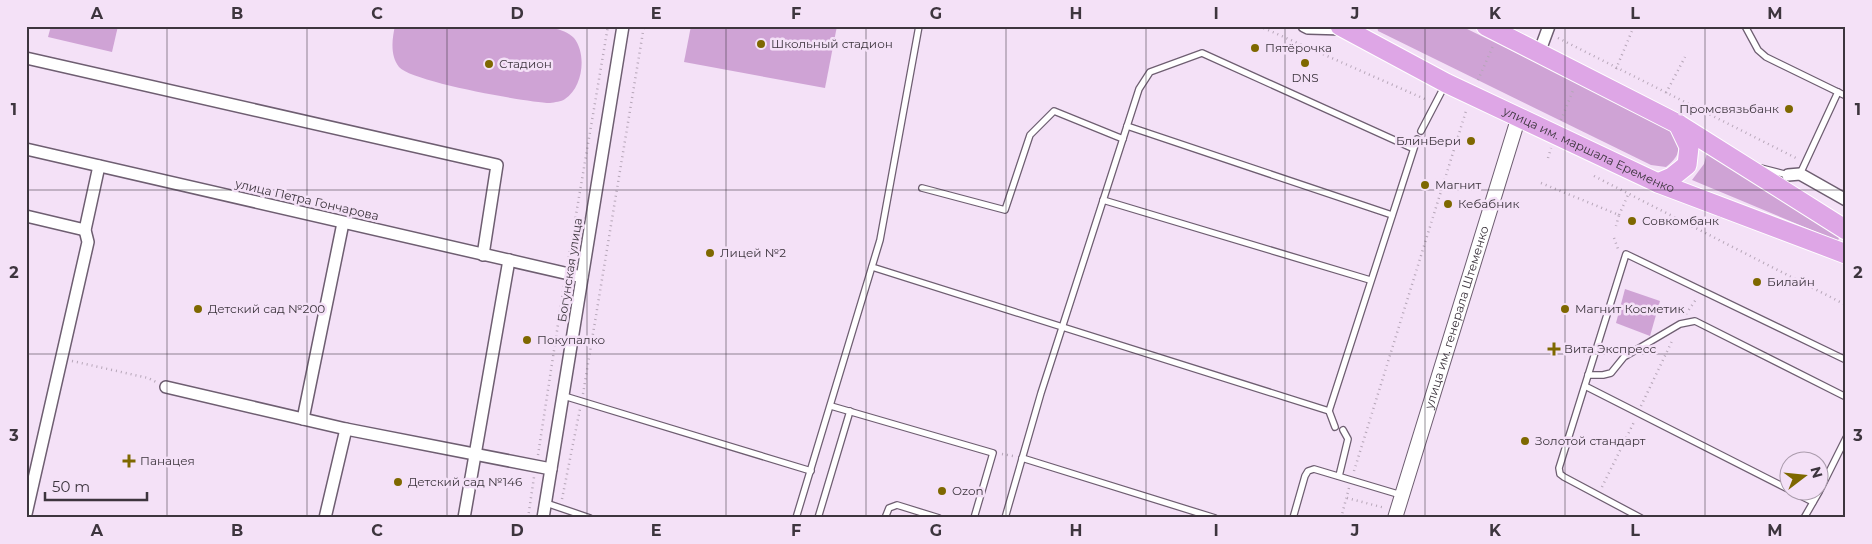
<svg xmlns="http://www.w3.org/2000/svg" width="1872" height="544" viewBox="0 0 1872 544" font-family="Montserrat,sans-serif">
  <rect width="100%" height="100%" fill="#f4e1f7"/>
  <!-- green -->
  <g fill="#cfa3d5">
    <polygon points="51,26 118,26 112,52 48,37"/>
    <path d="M395,26L553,28C561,30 568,32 574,38C587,54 583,87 565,99C561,102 555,102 550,103C526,102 412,82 399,67C390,56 392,39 395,26Z"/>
    <polygon points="691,26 837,26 825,88 684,62"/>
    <path d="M1377,26H1461L1670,128C1679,146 1684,153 1666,167L1651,165L1378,31Z"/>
    <polygon points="1707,153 1840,234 1838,241 1692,180 1704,164"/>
    <polygon points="1625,289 1660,301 1650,336 1616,323"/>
  </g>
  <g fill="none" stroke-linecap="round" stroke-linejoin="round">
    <defs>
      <g id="service">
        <polyline points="1745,26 1758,50 1766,57 1846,96"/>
        <polyline points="1127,126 1392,215"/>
        <polyline points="1421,131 1445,85"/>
        <polyline points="1761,168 1788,175"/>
        <polyline points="1800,174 1838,92"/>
        <polyline points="922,188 1005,210 1030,135 1054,111 1123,139"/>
        <polyline points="1103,200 1370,280"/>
        <polyline points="872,267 1329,411 1417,139"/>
        <polyline points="1588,375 1603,375 1611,373 1624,357 1680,324 1695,321 1846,397"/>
        <polyline points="1585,386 1790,490"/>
        <polyline points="564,396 811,471"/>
        <polyline points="831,406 993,453 974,518"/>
        <polyline points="1329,411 1335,427"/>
        <polyline points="1022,458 1215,518"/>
        <polyline points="1339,476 1348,439 1343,430"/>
        <polyline points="1820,490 1846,438"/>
        <polyline points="1793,492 1813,502"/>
        <polyline points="546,503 590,518"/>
        <polyline points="796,518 880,240 919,26"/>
        <polyline points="818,518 850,411"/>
        <polyline points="885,518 889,508 897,505 939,518"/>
        <polyline points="1005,518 1041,393 1139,89 1150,72 1202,53 1412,148"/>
        <polyline points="1293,518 1305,476 1308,471 1314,469 1401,495"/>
        <polyline points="1641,518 1564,477 1560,474 1559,468 1626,254 1846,360"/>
        <polyline points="1804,518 1819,492"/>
      </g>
      <g id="minor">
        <polyline points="1304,26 1308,28 1344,29"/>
        <polyline points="1539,53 1549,26"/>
        <polyline points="26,58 497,165 483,255"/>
        <polyline points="26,149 582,277"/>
        <polyline points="1788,175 1800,174 1846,200"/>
        <polyline points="26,216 85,230"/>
        <polyline points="166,387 346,429 551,469"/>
        <polyline points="303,419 343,223"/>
        <polyline points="26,514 88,242 85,230 99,166"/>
        <polyline points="325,518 346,429"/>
        <polyline points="464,518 509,260"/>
        <polyline points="543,518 623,26"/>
      </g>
      <g id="tertiary">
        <path id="s1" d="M1395,518L1519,116"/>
      </g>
      <g id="trunk">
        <path id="s2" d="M1340,26L1446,83L1658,183L1846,254"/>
        <polyline points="1486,26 1678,124 1846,230"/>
        <polyline points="1658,183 1672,177 1687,165 1689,147 1678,124"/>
      </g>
    </defs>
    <!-- service casing -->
    <use href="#service" stroke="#6e5e71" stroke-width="8"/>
    <!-- minor casing -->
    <use href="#minor" stroke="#6e5e71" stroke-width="14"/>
    <!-- tertiary casing -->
    <use href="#tertiary" stroke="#6e5e71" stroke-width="16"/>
    <!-- trunk casing -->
    <use href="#trunk" stroke="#fff" stroke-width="21"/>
    <!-- path -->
    <g stroke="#b6a6b8" stroke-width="2.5" stroke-dasharray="1 4" stroke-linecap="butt">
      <polyline points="1259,26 1427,100"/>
      <polyline points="1700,27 1700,26"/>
      <polyline points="1558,38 1798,159"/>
      <polyline points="1616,69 1634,26"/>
      <polyline points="1478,80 1493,46"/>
      <polyline points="1666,93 1685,57"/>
      <polyline points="1561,120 1574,88"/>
      <polyline points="1548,158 1551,148"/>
      <polyline points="1594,176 1846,305"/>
      <polyline points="1541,183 1619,215 1616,226"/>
      <polyline points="1619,215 1628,195"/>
      <polyline points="1614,238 1618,249"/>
      <polyline points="568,262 608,26"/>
      <polyline points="1686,314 1697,298"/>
      <polyline points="72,361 148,378 156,382"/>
      <polyline points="583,394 644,26"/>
      <polyline points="1641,406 1672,341"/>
      <polyline points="1002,454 1013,456"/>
      <polyline points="538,455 564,285"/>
      <polyline points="1354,471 1466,111"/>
      <polyline points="1602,487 1635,420"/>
      <polyline points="1347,498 1385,508"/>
      <polyline points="562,499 580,409"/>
      <polyline points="528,518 534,477"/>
      <polyline points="1341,518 1349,488"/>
    </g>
    <!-- service -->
    <use href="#service" stroke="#fff" stroke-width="5.5"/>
    <!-- minor -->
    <use href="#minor" stroke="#fff" stroke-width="11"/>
    <!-- tertiary -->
    <use href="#tertiary" stroke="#fff" stroke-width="14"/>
    <!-- trunk -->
    <use href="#trunk" stroke="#dea6e6" stroke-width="19"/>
  </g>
  <!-- grid -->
  <path fill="none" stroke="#3d353e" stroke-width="1" stroke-opacity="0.55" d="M167,26V518M307,26V518M447,26V518M587,26V518M726,26V518M866,26V518M1006,26V518M1146,26V518M1285,26V518M1425,26V518M1565,26V518M1705,26V518M26,190H1846M26,354H1846"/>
  <!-- markers -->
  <g fill="#7e6800" stroke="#f4e1f7" stroke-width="2">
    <circle cx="761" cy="44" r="5"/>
    <circle cx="1255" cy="48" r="5"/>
    <circle cx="1305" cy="63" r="5"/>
    <circle cx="489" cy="64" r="5"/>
    <circle cx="1789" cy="109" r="5"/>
    <circle cx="1471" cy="141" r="5"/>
    <circle cx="1425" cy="185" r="5"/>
    <circle cx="1448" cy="204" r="5"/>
    <circle cx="1632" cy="221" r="5"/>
    <circle cx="710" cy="253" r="5"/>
    <circle cx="1757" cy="282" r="5"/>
    <circle cx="198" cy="309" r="5"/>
    <circle cx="1565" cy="309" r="5"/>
    <circle cx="527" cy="340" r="5"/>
    <path d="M1551.5 341.5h5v5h5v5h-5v5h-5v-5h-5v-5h5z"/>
    <circle cx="1525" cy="441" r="5"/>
    <path d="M126.5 453.5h5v5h5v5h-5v5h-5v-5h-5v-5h5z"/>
    <circle cx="398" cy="482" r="5"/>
    <circle cx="942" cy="491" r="5"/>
  </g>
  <g text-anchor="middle" stroke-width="5" stroke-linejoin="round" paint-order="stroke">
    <!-- poi labels -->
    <g font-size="12" fill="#3d353e" stroke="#f4e1f7" text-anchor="start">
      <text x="771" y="48">Школьный стадион</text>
      <text x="1265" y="52">Пятёрочка</text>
      <text x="499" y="68">Стадион</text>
      <text x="1305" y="82" text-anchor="middle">DNS</text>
      <text x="1779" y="113" text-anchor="end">Промсвязьбанк</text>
      <text x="1461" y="145" text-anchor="end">БлинБери</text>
      <text x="1435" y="189">Магнит</text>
      <text x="1458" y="208">Кебабник</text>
      <text x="1642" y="225">Совкомбанк</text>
      <text x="720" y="257">Лицей №2</text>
      <text x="1767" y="286">Билайн</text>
      <text x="208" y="313">Детский сад №200</text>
      <text x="1575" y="313">Магнит Косметик</text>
      <text x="537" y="344">Покупалко</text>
      <text x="1564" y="353">Вита Экспресс</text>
      <text x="1535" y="445">Золотой стандарт</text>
      <text x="140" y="465">Панацея</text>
      <text x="408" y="486">Детский сад №146</text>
      <text x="952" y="495">Ozon</text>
    </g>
    <!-- street labels -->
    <g font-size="12" fill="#3d353e" stroke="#f4e1f7">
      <text dy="4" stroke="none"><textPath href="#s2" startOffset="278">улица им. маршала Еременко</textPath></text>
      <text transform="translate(307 200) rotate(13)" y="4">улица Петра Гончарова</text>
      <text transform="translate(570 270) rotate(-81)" y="4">Богунская улица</text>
      <text dy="4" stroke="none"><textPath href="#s1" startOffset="210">улица им. генерала Штеменко</textPath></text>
    </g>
  </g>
  <!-- border -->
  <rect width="1872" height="544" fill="none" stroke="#f4e1f7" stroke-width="55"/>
  <!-- north arrow -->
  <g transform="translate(1804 476) rotate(74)"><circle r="24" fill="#f4e1f7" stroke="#ab9cad"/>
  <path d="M0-4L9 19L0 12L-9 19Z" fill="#7e6800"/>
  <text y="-8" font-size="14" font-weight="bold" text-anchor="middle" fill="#3d353e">N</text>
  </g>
  <!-- scale -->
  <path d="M45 492v8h102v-8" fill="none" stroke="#3d353e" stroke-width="2.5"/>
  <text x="52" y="492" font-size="15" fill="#3d353e" stroke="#f4e1f7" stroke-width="4" paint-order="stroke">50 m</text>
  <rect x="28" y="28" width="1816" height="488" fill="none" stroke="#3d353e" stroke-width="2"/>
  <g font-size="16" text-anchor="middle" font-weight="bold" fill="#3d353e">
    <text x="97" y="19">A</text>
    <text x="237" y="19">B</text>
    <text x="377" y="19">C</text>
    <text x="517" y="19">D</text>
    <text x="656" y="19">E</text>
    <text x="796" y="19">F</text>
    <text x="936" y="19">G</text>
    <text x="1076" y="19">H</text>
    <text x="1216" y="19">I</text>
    <text x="1355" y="19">J</text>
    <text x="1495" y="19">K</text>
    <text x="1635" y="19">L</text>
    <text x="1775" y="19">M</text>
    <text x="14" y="115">1</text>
    <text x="1858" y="115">1</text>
    <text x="14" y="278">2</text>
    <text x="1858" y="278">2</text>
    <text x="14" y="441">3</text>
    <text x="1858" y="441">3</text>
    <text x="97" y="536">A</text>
    <text x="237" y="536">B</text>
    <text x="377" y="536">C</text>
    <text x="517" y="536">D</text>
    <text x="656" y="536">E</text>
    <text x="796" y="536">F</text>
    <text x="936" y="536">G</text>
    <text x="1076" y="536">H</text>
    <text x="1216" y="536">I</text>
    <text x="1355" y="536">J</text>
    <text x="1495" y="536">K</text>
    <text x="1635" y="536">L</text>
    <text x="1775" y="536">M</text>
  </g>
</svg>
